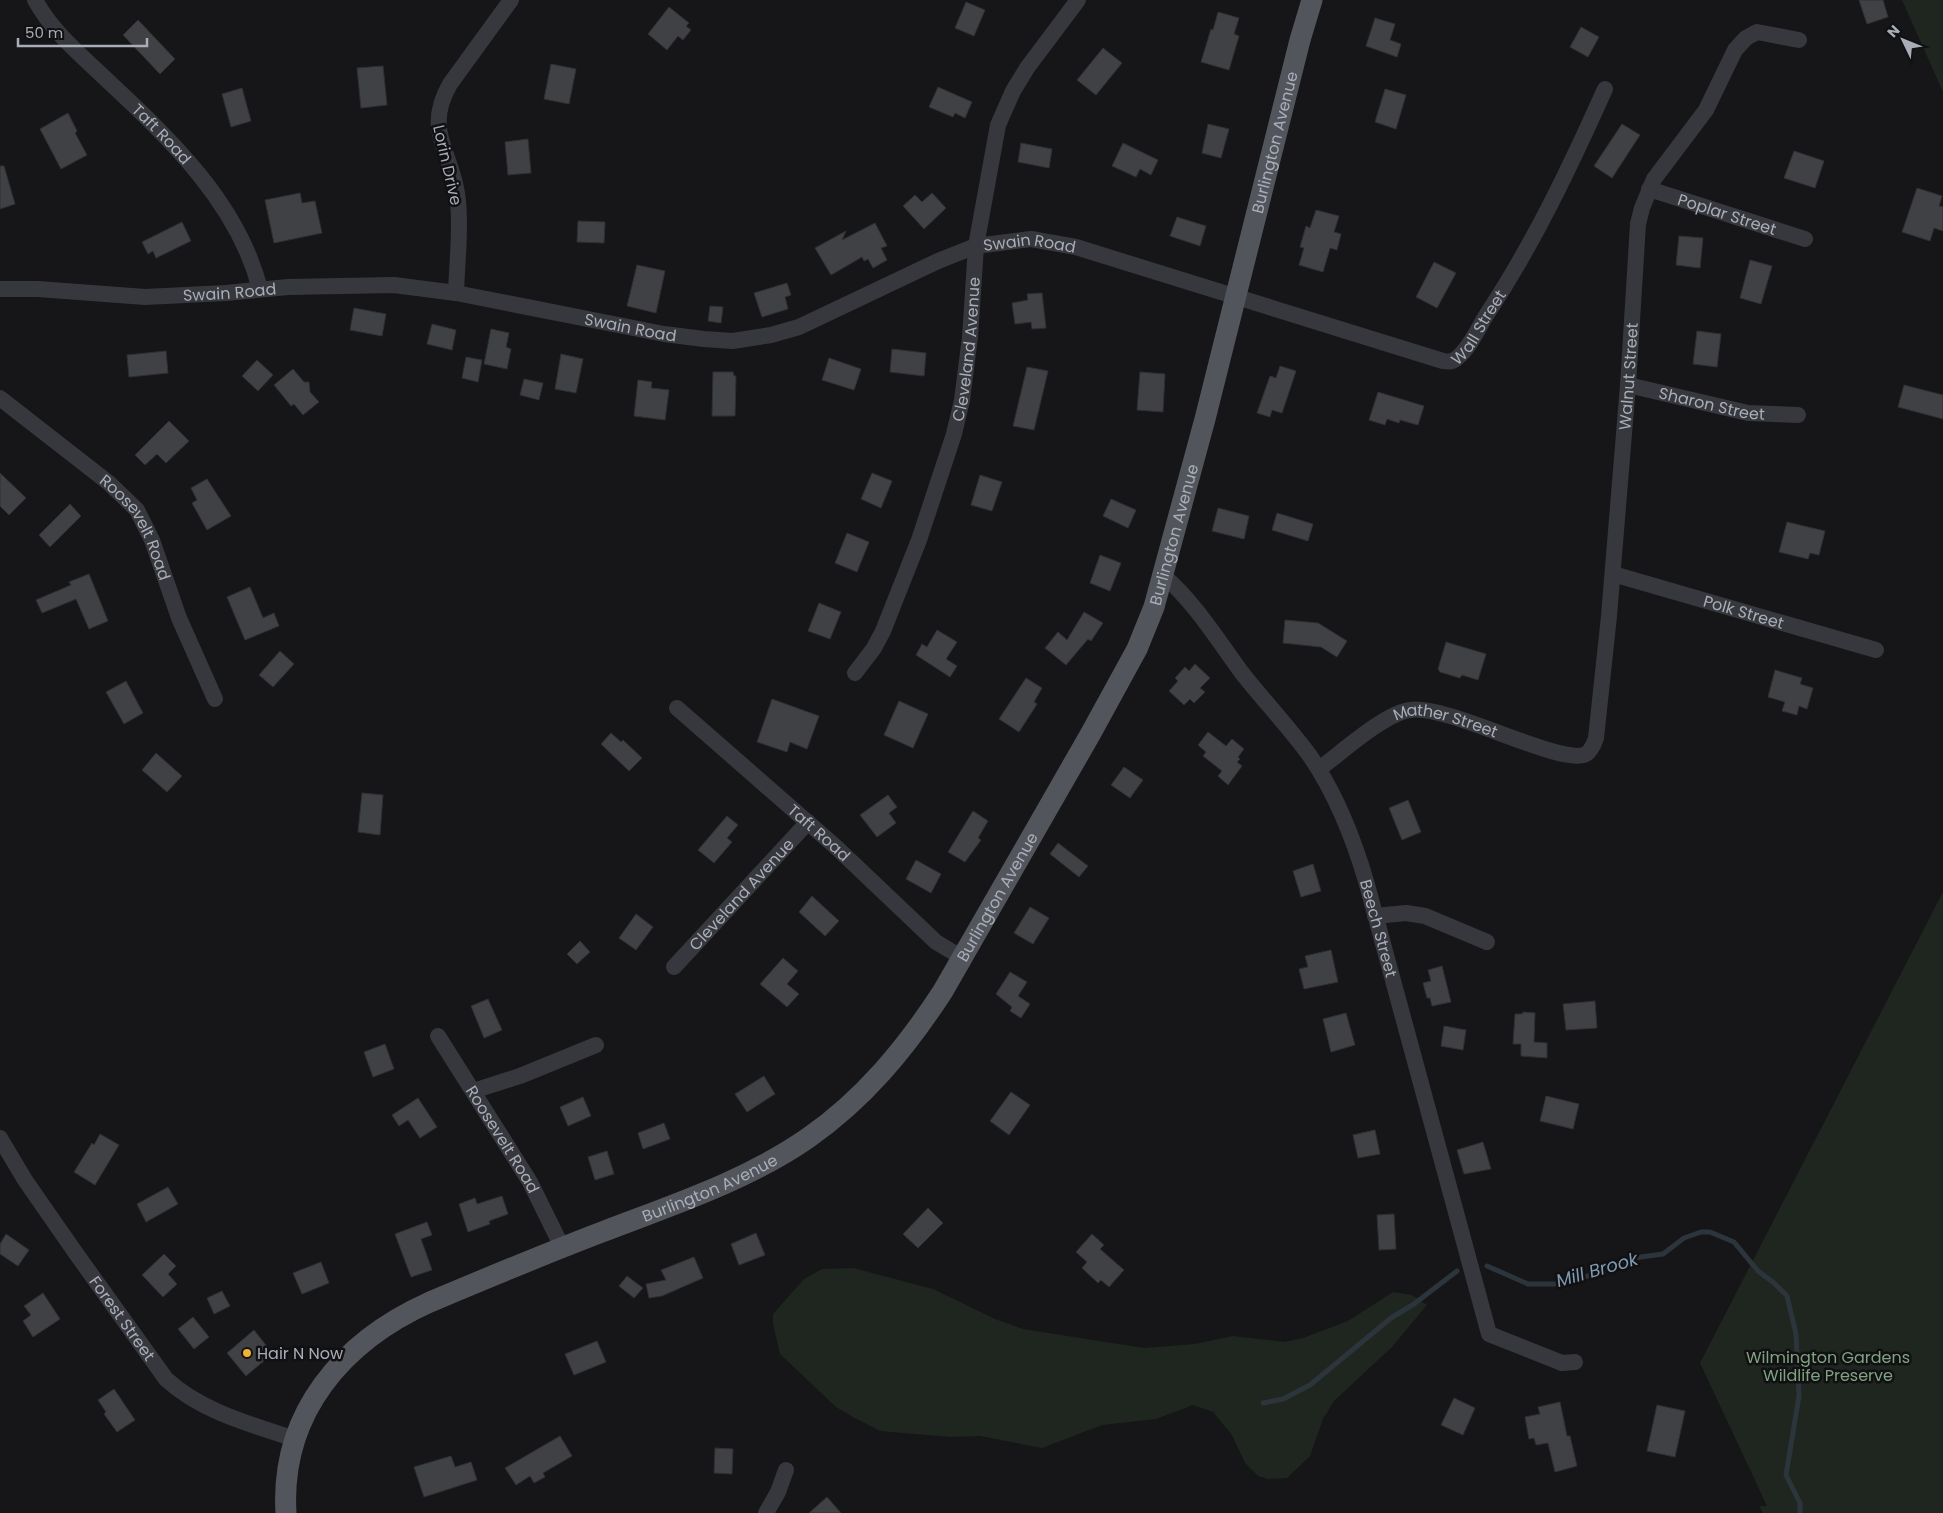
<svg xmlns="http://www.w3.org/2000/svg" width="1943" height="1513" viewBox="0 0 1943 1513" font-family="Poppins,sans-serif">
  <rect width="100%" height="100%" fill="#161618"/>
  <!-- green -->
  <g fill="#1e261f">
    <polygon points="1902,0 1943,0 1943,92"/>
    <polygon points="1943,892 1943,1513 1763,1513 1759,1506 1767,1506 1700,1363"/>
    <polygon points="853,1268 933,1289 995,1319 1023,1329 1144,1348 1195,1344 1233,1336 1284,1342 1303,1338 1348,1321 1393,1292 1412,1295 1427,1305 1392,1347 1334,1401 1323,1419 1310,1456 1287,1478 1268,1479 1258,1476 1245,1463 1232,1435 1213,1412 1193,1405 1156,1419 1102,1425 1042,1448 980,1436 950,1437 880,1431 853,1417 836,1407 780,1354 773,1324 773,1314 804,1279 822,1269"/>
  </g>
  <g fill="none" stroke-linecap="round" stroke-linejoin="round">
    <!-- stream -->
    <g stroke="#2c353c" stroke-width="5">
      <polyline points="1487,1266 1528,1284 1557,1284 1602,1272 1626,1259 1663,1254 1684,1238 1701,1232 1710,1232 1734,1242 1758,1271 1774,1283 1787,1296 1796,1334 1799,1396 1786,1475 1800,1503 1800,1513"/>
      <polyline points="1263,1403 1283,1399 1310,1385 1391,1318 1414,1304 1457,1271"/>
    </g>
  </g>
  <!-- building -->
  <g fill="#404145" stroke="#303034">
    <polygon points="1859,0 1883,0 1888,17 1867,24"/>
    <polygon points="966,2 985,10 974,36 955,28"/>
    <polygon points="669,7 689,23 686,26 691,30 683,40 678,36 667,50 648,34"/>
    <polygon points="1218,12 1239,18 1234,34 1239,36 1229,70 1201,62 1211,29 1213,30"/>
    <polygon points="1375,18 1395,24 1390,40 1401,44 1397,57 1366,46"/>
    <polygon points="138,20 175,59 160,74 123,35"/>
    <polygon points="1581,27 1599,37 1588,57 1570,47"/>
    <polygon points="1103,48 1122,63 1096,95 1077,80"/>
    <polygon points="551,64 576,69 569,104 544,99"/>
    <polygon points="383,66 387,105 361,108 357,68"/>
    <polygon points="938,87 972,102 965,118 955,113 953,117 929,107"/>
    <polygon points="242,88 251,121 231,127 222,94"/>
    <polygon points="1385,89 1406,95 1396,129 1375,122"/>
    <polygon points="68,113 77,131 75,133 87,155 61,169 40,129"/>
    <polygon points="1208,124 1229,129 1221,158 1202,153"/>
    <polygon points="1622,124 1640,135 1612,178 1594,166"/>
    <polygon points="528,139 531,173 508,175 505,142"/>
    <polygon points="1021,143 1052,149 1049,168 1018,162"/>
    <polygon points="1123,143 1158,160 1151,175 1140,169 1136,177 1112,166"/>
    <polygon points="1794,151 1824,161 1815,188 1784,178"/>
    <polygon points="0,166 4,166 15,204 0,209"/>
    <polygon points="1917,188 1942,196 1939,206 1943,207 1943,231 1934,228 1930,241 1902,232"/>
    <polygon points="300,193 302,203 315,201 322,233 274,243 265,200"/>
    <polygon points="932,193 946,208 924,229 903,206 915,195 922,202"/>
    <polygon points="1316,210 1339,216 1334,232 1341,234 1337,250 1330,248 1323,272 1299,265 1304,248 1300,247 1306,226 1310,228"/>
    <polygon points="1177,217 1206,226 1200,246 1170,236"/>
    <polygon points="578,221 605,222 604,243 577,242"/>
    <polygon points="182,222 191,241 156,258 153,251 148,254 142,242"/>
    <polygon points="875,223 887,246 881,248 887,260 873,268 868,259 864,261 862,257 831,275 815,248 846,231 842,240"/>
    <polygon points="1679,236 1703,238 1700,268 1676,265"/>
    <polygon points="1750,260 1772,266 1761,304 1740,298"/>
    <polygon points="1434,262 1456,273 1437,308 1416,297"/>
    <polygon points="637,265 665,271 656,313 627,306"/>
    <polygon points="787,283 791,295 785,297 788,309 762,317 754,293"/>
    <polygon points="1042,293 1046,328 1032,329 1031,322 1015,324 1012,303 1028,300 1027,294"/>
    <polygon points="710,306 723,307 721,323 708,321"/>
    <polygon points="354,308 386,314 382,336 350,330"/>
    <polygon points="432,324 456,330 452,350 427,344"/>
    <polygon points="491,329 509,333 506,347 511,349 507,369 484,364"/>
    <polygon points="1697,331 1721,334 1717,367 1693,364"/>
    <polygon points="892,349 926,353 924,376 890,372"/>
    <polygon points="166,351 168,373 129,377 127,355"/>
    <polygon points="561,354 583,359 576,393 555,389"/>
    <polygon points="466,357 482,360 478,382 462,378"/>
    <polygon points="829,358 861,369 854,390 822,380"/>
    <polygon points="257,360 273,375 258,391 242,376"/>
    <polygon points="1280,366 1296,371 1282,413 1272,410 1270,417 1257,413 1270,376 1276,378"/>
    <polygon points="1027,367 1048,371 1034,430 1013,426"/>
    <polygon points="293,369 304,382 309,382 310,392 319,402 303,415 294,404 291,406 274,385"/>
    <polygon points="713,372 733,372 734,376 736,376 735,416 712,416"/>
    <polygon points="1140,372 1165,374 1163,412 1137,410"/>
    <polygon points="524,379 543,383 539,400 520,395"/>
    <polygon points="638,380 652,382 651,388 669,390 665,420 634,416"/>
    <polygon points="1904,385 1943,395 1943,419 1898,407"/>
    <polygon points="1378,392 1424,406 1418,425 1400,420 1399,423 1387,419 1385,425 1369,420"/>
    <polygon points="169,421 189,441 166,463 157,454 145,465 135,455"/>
    <polygon points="0,473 26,498 9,515 0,506"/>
    <polygon points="872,473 892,481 881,508 861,499"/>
    <polygon points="980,475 1002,482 992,511 971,505"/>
    <polygon points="207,479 231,516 207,530 192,503 197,500 191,488"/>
    <polygon points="1111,499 1136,510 1128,528 1103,516"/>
    <polygon points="70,504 81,516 50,547 39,535"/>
    <polygon points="1218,508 1249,516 1244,539 1212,531"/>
    <polygon points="1277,513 1313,524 1308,541 1272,530"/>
    <polygon points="1787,522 1825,531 1819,555 1810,553 1808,559 1779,552"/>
    <polygon points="847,533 869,542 857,572 835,563"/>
    <polygon points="1100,555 1121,563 1110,591 1090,583"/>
    <polygon points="89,574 108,621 89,629 76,599 42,613 36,600 71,585 69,582"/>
    <polygon points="250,587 263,618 274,613 279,626 245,640 227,597"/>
    <polygon points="819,603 841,612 830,639 808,631"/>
    <polygon points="1084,612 1103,623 1091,641 1088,639 1066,665 1045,648 1058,632 1067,640"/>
    <polygon points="1285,620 1318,623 1347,641 1337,657 1321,647 1283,643"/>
    <polygon points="937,630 957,642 946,659 957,666 950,677 916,655 922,644 927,647"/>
    <polygon points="1446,642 1486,654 1478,680 1462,675 1460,678 1440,672 1438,669"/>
    <polygon points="280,651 294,664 273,687 259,675"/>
    <polygon points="1195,664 1210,678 1200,688 1205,692 1194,703 1190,699 1184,705 1169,691 1178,681 1175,678 1185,667 1189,671"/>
    <polygon points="1775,670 1802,678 1800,684 1813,688 1807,709 1799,706 1797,715 1782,711 1785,702 1768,697"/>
    <polygon points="1026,678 1042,688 1034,702 1037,704 1019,732 999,719"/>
    <polygon points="126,681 143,713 124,724 106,692"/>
    <polygon points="772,699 819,716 807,749 790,742 787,752 757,742"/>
    <polygon points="899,701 928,714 913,748 884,735"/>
    <polygon points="1208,732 1226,746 1232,739 1244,749 1238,757 1240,759 1237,762 1242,766 1228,785 1218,776 1222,771 1203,756 1206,752 1198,745"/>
    <polygon points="611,733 621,742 623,740 642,758 629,771 601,744"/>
    <polygon points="156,753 182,776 167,792 142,770"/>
    <polygon points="1124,767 1143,780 1130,798 1111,785"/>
    <polygon points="362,793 383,795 380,835 358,832"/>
    <polygon points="888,795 897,807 889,813 896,823 877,837 860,815"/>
    <polygon points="1408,800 1421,832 1402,840 1389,808"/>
    <polygon points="973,811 988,821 978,838 981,840 965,862 948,852"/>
    <polygon points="727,816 738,825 727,838 732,842 714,863 698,850"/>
    <polygon points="1058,843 1088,866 1079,877 1050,854"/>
    <polygon points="916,860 941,874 931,893 906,879"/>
    <polygon points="1313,864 1321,891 1301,897 1293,871"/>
    <polygon points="812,896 839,921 825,936 799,912"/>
    <polygon points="1030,907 1049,918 1033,944 1014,933"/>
    <polygon points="636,914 653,927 636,950 619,938"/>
    <polygon points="580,941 590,952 577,964 567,954"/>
    <polygon points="1331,950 1338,982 1304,989 1299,969 1308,967 1305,956"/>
    <polygon points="783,958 798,971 787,984 799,994 787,1007 760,984"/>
    <polygon points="1442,966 1451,1002 1432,1006 1430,998 1427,998 1423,983 1431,981 1428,970"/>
    <polygon points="1010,972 1027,982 1018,996 1030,1004 1021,1018 1010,1011 1012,1007 996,994"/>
    <polygon points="488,999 502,1030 484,1038 471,1006"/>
    <polygon points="1595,1001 1597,1028 1566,1030 1563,1004"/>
    <polygon points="1523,1012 1535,1013 1534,1042 1547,1043 1547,1058 1521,1056 1521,1044 1513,1044 1515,1014 1522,1014"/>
    <polygon points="1346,1013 1355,1045 1331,1052 1323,1019"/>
    <polygon points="1444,1026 1466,1030 1463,1050 1441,1046"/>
    <polygon points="385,1044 394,1069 373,1077 364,1052"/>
    <polygon points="764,1076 775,1094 747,1112 735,1094"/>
    <polygon points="1011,1092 1030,1105 1009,1135 990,1121"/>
    <polygon points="1546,1096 1579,1104 1573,1129 1540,1121"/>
    <polygon points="583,1097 591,1116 568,1126 560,1107"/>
    <polygon points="418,1098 437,1127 420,1138 408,1120 399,1126 392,1115"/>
    <polygon points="664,1123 670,1139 643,1149 638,1133"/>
    <polygon points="1375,1130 1380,1154 1358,1158 1353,1135"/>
    <polygon points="100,1134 119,1145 95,1185 74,1172 92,1143 94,1145"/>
    <polygon points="1483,1142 1491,1169 1464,1174 1457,1150"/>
    <polygon points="607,1151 614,1174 595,1180 588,1157"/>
    <polygon points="168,1187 178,1204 146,1222 137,1204"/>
    <polygon points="502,1196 508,1214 489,1221 490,1224 468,1232 459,1204 475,1198 477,1204"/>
    <polygon points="928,1208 943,1223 918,1248 903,1234"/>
    <polygon points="1394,1214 1396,1249 1379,1250 1377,1215"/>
    <polygon points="427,1222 432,1235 421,1239 432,1270 411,1277 395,1234"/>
    <polygon points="756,1233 765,1255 739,1265 731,1244"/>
    <polygon points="6,1234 29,1250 18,1266 0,1254 0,1244"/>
    <polygon points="1092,1234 1104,1245 1100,1249 1124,1270 1109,1287 1101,1280 1098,1283 1082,1268 1087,1262 1076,1252"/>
    <polygon points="164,1254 176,1266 168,1274 177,1284 163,1297 142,1275"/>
    <polygon points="694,1257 703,1278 662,1296 649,1298 646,1284 666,1280 661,1270"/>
    <polygon points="321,1262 329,1283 302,1294 293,1273"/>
    <polygon points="627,1276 643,1288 634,1298 619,1286"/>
    <polygon points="222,1291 230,1306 214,1314 207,1298"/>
    <polygon points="43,1293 60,1319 33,1337 23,1321 31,1315 24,1306"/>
    <polygon points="193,1317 209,1337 194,1349 178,1329"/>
    <polygon points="254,1330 269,1349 261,1355 265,1360 246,1376 227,1353"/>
    <polygon points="597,1341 606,1362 574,1375 565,1354"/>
    <polygon points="114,1389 135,1420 117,1432 104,1414 106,1412 98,1400"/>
    <polygon points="1454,1398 1475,1408 1463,1435 1441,1425"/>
    <polygon points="1560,1402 1567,1436 1570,1436 1577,1466 1555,1472 1548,1443 1536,1445 1534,1438 1529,1439 1525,1417 1540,1414 1538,1407"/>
    <polygon points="1657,1405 1685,1411 1675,1457 1647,1451"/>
    <polygon points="560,1436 572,1456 543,1473 545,1477 534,1483 530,1476 516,1485 505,1468"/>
    <polygon points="715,1448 733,1449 732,1474 714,1473"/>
    <polygon points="451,1456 455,1467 471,1462 477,1480 424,1497 414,1467"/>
    <polygon points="827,1497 841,1513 809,1513"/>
  </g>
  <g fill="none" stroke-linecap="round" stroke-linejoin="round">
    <!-- minor -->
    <g stroke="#37383d" stroke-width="16">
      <path id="s1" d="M35,0C53,33 81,55 108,81C171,140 238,203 260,289"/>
      <path id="s2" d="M1649,189L1805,239"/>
      <path id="s3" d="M0,289H38L145,297L226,293L288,287L394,285L456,293L664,334L704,339L733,341L771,335L799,327L938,261L976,246L1031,239L1076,247L1443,361C1448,362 1453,362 1457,358C1470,348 1478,328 1487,314C1534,243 1570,167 1605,89"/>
      <path d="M456,293C457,262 461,231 458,201C454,153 422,133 450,84L511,0"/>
      <path id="s4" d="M1628,385L1748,413L1798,415"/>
      <path id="s5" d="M0,398L109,483L137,510L152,540L179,618L215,699"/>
      <path id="s6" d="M1613,574L1876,650"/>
      <path id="s7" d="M1163,575C1195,603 1217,639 1242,673C1264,701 1289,727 1310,756C1336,794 1353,837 1366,881L1489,1334L1562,1363L1575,1362"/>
      <path id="s8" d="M855,673L874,648L883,631L919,540L954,434L962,400L970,337L976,246L998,125L1013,91L1027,68L1078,0"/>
      <path id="s9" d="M677,708L836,847L936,942L961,957"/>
      <path id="s10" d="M1319,769C1341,753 1385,713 1410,710C1449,704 1562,767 1586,754C1591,751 1594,744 1596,738L1609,616L1628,385L1638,224L1642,208L1654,179L1706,110L1735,50L1746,38L1757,32L1799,40"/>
      <polyline points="1375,916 1406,913 1425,916 1487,942"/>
      <path id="s11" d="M674,967L808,822"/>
      <path id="s12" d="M438,1036L530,1182L562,1247"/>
      <polyline points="473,1091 520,1076 596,1045"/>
      <path id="s13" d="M0,1138L25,1180L75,1252L166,1379C202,1412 250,1424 295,1439"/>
      <polyline points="766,1513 778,1492 786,1470"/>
    </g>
    <!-- major -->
    <path stroke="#53555c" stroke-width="21" id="s14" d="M286,1513C280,1413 343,1341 430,1302C487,1278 544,1254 602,1232C672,1205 746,1181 808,1138C864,1099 906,1048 943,991L1091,733L1137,649L1154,607L1205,419L1300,40L1312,0"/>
  </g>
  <!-- markers -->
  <circle fill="#f2b134" stroke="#111113" stroke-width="2" cx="247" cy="1353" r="5"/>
  <g text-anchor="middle" stroke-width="5" stroke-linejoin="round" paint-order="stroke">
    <!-- street labels -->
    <g font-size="16" fill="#a8adb8" stroke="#111113">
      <text dy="6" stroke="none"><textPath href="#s1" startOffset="185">Taft Road</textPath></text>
      <text dy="6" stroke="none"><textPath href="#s14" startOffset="1805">Burlington Avenue</textPath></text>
      <text transform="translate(448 165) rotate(77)" y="6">Lorin Drive</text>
      <text dy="6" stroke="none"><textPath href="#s2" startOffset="82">Poplar Street</textPath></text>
      <text dy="6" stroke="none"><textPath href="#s3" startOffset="1055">Swain Road</textPath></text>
      <text dy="6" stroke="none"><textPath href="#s3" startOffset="230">Swain Road</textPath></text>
      <text dy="6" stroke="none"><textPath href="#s3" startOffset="1539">Wall Street</textPath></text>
      <text dy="6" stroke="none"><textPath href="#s3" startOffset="635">Swain Road</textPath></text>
      <text dy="6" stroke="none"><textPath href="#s8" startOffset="346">Cleveland Avenue</textPath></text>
      <text dy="6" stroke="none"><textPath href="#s10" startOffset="675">Walnut Street</textPath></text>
      <text dy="6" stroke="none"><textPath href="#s4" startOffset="86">Sharon Street</textPath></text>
      <text dy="6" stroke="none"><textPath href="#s5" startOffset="191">Roosevelt Road</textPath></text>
      <text dy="6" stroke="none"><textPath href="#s14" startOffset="1400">Burlington Avenue</textPath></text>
      <text dy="6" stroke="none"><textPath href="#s6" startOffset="136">Polk Street</textPath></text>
      <text dy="6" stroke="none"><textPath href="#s10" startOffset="146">Mather Street</textPath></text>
      <text dy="6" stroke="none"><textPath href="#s9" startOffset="189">Taft Road</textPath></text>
      <text dy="6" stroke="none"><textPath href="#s11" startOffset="99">Cleveland Avenue</textPath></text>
      <text dy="6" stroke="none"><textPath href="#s14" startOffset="995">Burlington Avenue</textPath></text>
      <text dy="6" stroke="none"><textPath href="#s7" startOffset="420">Beech Street</textPath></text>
      <text dy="6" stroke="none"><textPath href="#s12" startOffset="122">Roosevelt Road</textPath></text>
      <text dy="6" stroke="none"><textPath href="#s14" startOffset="575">Burlington Avenue</textPath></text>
      <text dy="6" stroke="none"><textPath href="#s13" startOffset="218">Forest Street</textPath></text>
    </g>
    <!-- poi labels -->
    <g font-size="16" fill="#a8adb8" stroke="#111113" text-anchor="start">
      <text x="257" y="1359">Hair N Now</text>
    </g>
    <!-- park labels -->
    <g font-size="16" fill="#7fa381" stroke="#111113">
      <text x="1828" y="1363">Wilmington Gardens<tspan x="1828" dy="18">Wildlife Preserve</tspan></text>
    </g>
    <!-- water labels -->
    <g font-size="18" font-style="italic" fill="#7f9bb3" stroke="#111113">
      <text transform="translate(1597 1270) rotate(-16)" y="6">Mill Brook</text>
    </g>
  </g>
  <!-- north arrow -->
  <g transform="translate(1903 40) rotate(313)" stroke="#111113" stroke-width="4" paint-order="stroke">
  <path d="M0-4L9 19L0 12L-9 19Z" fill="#a8adb8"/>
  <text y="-8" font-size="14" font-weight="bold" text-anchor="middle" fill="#a8adb8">N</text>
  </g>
  <!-- scale -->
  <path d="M18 38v8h129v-8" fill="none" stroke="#a8adb8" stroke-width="2.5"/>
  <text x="25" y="38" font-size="15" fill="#a8adb8" stroke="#111113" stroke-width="4" paint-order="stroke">50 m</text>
</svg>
